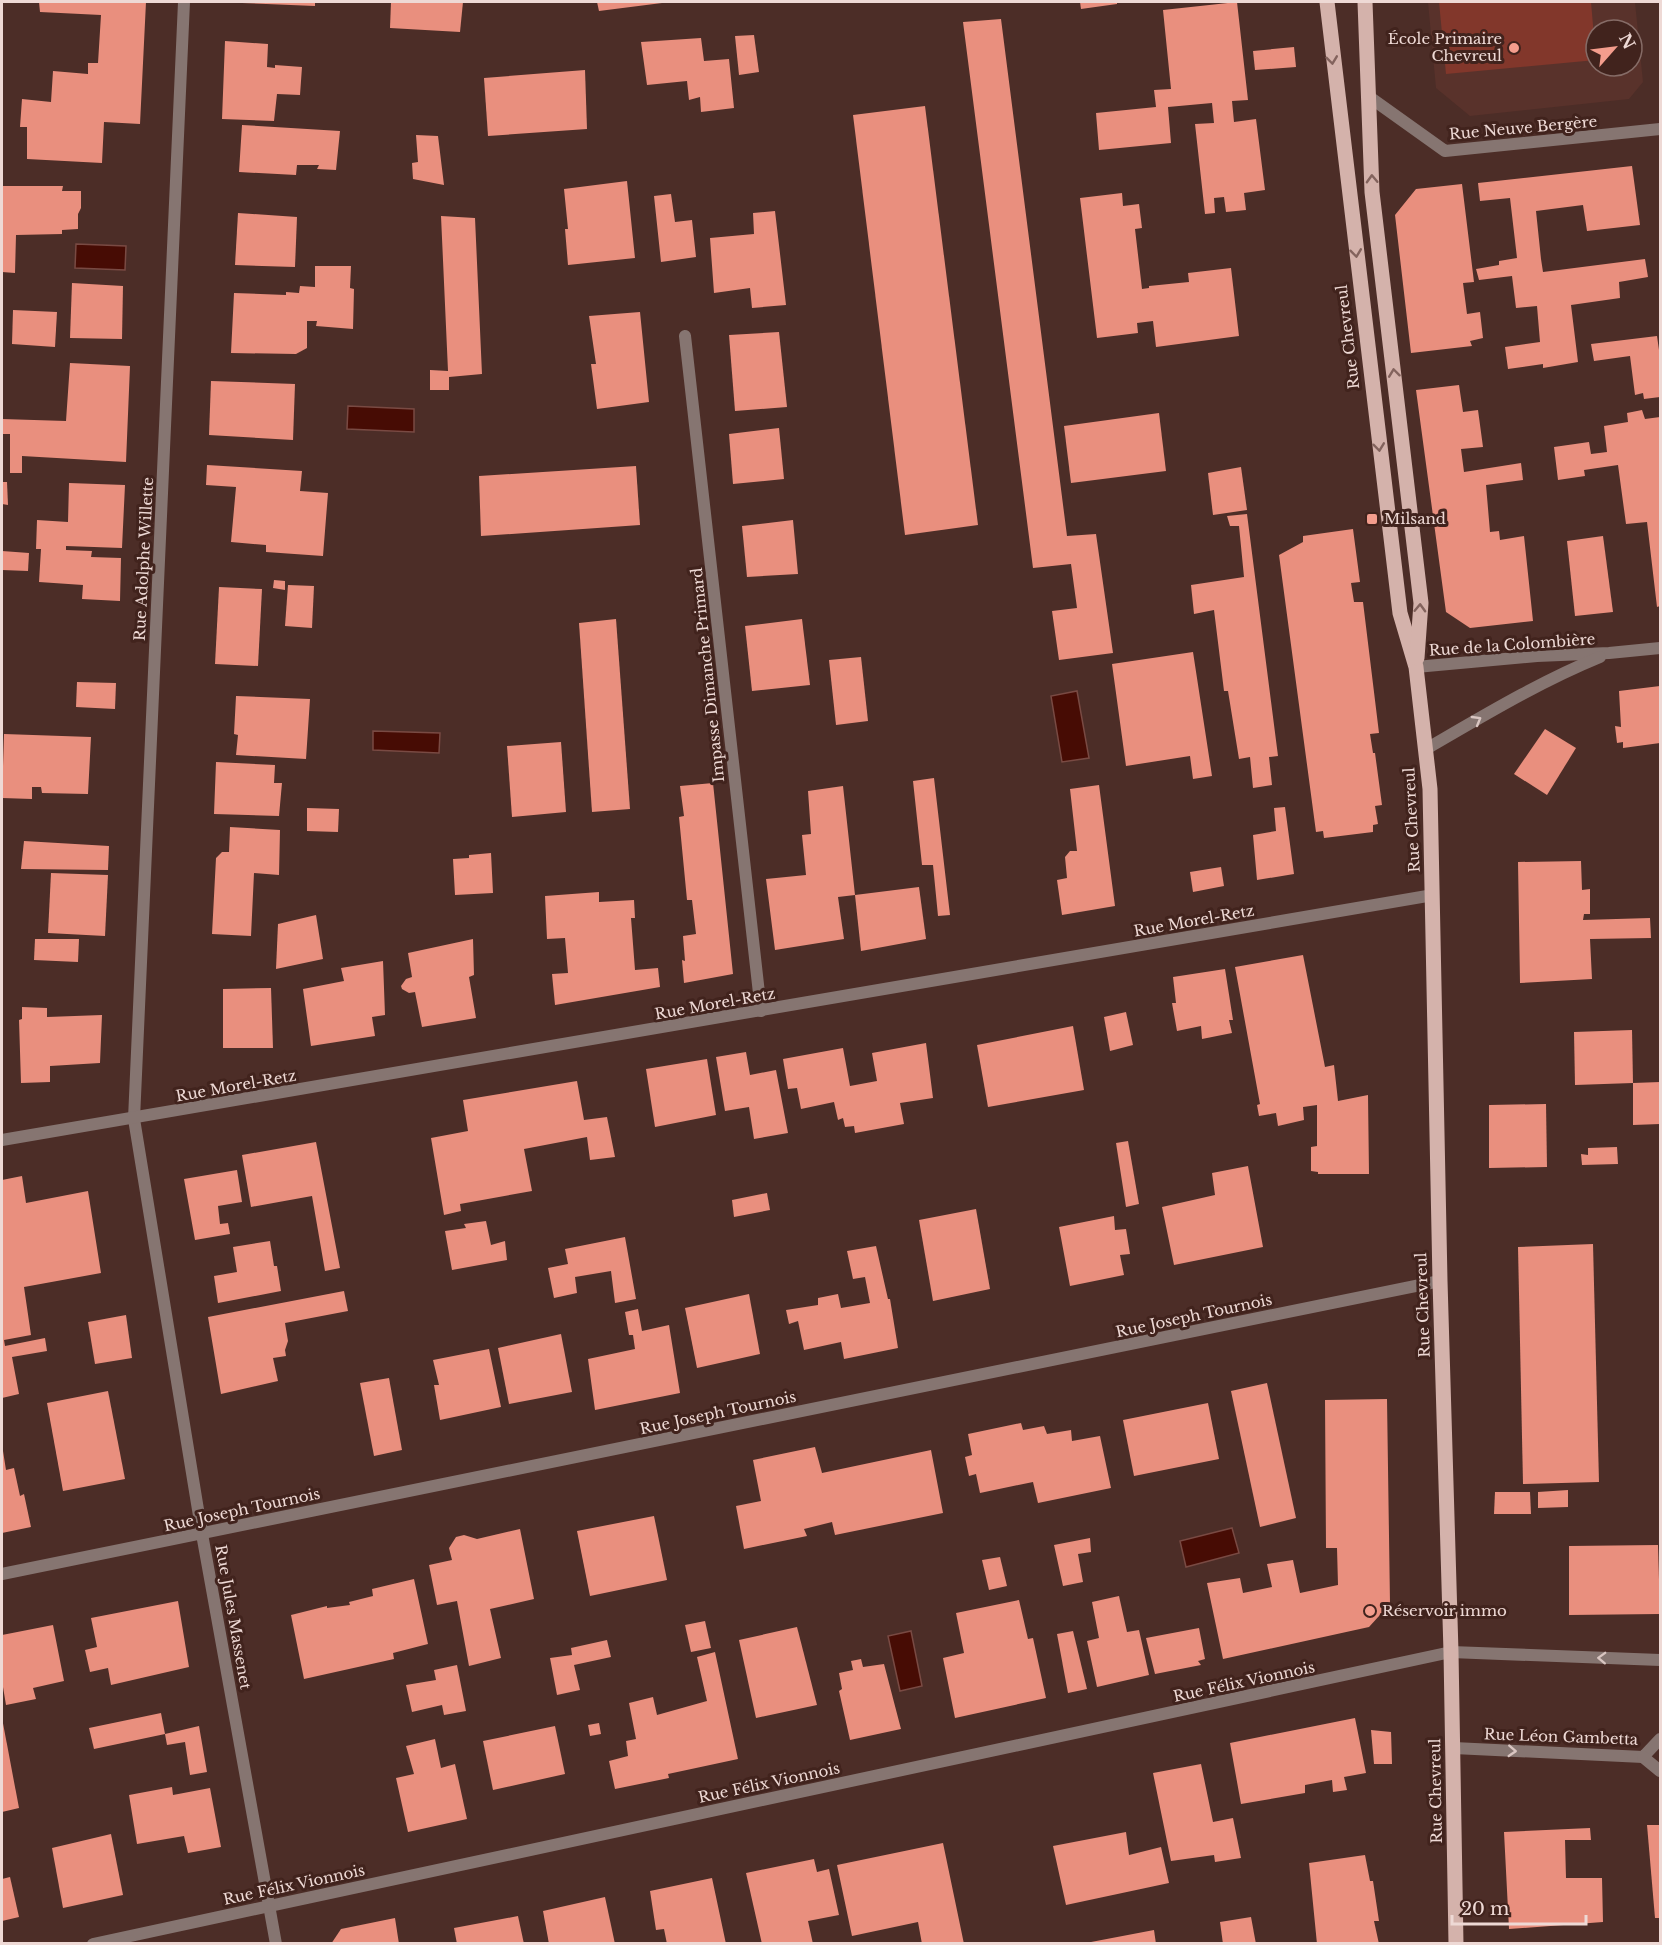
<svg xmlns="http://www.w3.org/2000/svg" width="1662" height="1945" viewBox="0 0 1662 1945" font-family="'Libre Baskerville',serif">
  <rect width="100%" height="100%" fill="#4c2d27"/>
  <!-- built -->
  <path fill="#59322b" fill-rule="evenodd" d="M1428,2H1635L1643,82L1629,99L1470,116L1436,88ZM1596,30H1632V66H1596Z"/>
  <!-- green -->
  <polygon fill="#82372b" points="1439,2 1591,2 1596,60 1446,74"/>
  <!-- water -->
  <g fill="#470c04" stroke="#794a43" stroke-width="1.5">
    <polygon points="76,244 126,246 125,270 75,268"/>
    <polygon points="348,406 414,409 414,432 347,429"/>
    <polygon points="1077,691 1089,758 1062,762 1051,696"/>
    <polygon points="373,731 440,733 439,753 373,750"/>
    <polygon points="1232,1528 1239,1553 1186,1567 1180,1541"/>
    <polygon points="911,1631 922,1686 900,1691 888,1636"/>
  </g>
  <!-- building -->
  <g fill="#e98f7e">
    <polygon points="39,2 146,2 140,124 104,122 102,163 27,159 27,127 20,127 22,99 51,102 53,71 88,74 88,63 98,63 101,15 40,12"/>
    <polygon points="242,2 315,2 315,6 242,3"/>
    <polygon points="391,2 463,2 460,32 390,28"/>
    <polygon points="597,2 662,2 662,3 599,11"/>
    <polygon points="1080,2 1117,2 1117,4 1081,9"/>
    <polygon points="1237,2 1248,100 1232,101 1234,122 1256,119 1265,190 1244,193 1246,210 1226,212 1224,197 1214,198 1215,213 1205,214 1195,124 1214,123 1212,103 1168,107 1171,143 1099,150 1096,113 1156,107 1154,90 1171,89 1163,10"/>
    <polygon points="1001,19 1067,536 1096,534 1113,653 1059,660 1052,611 1077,608 1071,564 1033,568 963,22"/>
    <polygon points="754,35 759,72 739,75 735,36"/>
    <polygon points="701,38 704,61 729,59 734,108 701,112 700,97 689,100 687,81 647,85 641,42"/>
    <polygon points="225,41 268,44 267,67 275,68 275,65 302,67 300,95 277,94 274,121 222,119"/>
    <polygon points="1294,47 1296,67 1255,70 1253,51"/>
    <polygon points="585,70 587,129 488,136 484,78"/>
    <polygon points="925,106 978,525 905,535 853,115"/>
    <polygon points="242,125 340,131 336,170 317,169 319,165 297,165 296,175 239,172"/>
    <polygon points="416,135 438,136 444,185 413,179 412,163 418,162"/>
    <polygon points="1632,166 1640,225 1587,231 1583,205 1536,211 1541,259 1543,272 1645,259 1648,277 1619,282 1620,298 1571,305 1578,362 1543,368 1543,364 1508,369 1505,347 1540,342 1537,306 1516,308 1512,276 1479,280 1476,269 1499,265 1499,261 1517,258 1510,198 1480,201 1478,183"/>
    <polygon points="627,181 635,258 568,265 565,229 568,229 564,189"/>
    <polygon points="1462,184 1474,282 1463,283 1467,314 1480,312 1483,338 1470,341 1472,346 1411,353 1395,215 1416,189"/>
    <polygon points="2,186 63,186 62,191 81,191 81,208 78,214 78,229 62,230 62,234 16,235 15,273 2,272"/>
    <polygon points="1122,193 1123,206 1139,204 1142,228 1135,229 1142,289 1149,288 1149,286 1189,282 1188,273 1231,268 1239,336 1156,347 1153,321 1137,323 1138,333 1097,338 1080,198"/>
    <polygon points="671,194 675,222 692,220 696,257 661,262 654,196"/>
    <polygon points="775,211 786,305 752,308 750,288 714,293 710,238 754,234 753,213"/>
    <polygon points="238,213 297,217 295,267 235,265"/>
    <polygon points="441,216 475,218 482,374 449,377 449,390 430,390 430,370 448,371"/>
    <polygon points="315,266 351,266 350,288 354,289 353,329 316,326 317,321 307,321 307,348 296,354 231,353 234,293 286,295 286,292 299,293 300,286 315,287"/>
    <polygon points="72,283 123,286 122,339 70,338"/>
    <polygon points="13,310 57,312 55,347 12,344"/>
    <polygon points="640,312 649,402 597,409 591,364 596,364 589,316"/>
    <polygon points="779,332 787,407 735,411 729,335"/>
    <polygon points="1657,336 1660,357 1660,397 1644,399 1643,393 1635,395 1630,356 1594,361 1591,344"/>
    <polygon points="70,363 130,366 126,462 22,456 22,473 10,473 10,434 2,434 2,419 66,421"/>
    <polygon points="211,381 295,384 293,440 209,435"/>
    <polygon points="1459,385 1463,412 1478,410 1483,447 1461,449 1464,472 1521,463 1523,480 1486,485 1490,532 1499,531 1500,540 1524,536 1533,621 1470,628 1446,612 1416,390"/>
    <polygon points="1642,410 1645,419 1660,417 1660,606 1657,607 1647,522 1626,524 1618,465 1584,470 1585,476 1558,480 1554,447 1589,442 1591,454 1607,452 1604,426 1628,422 1627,413"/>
    <polygon points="1159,413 1166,471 1071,483 1064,426"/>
    <polygon points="779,428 784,479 733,484 729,434"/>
    <polygon points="207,465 302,471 300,491 328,493 323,556 266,552 266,545 231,542 236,487 206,485"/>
    <polygon points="636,466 640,525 481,536 479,476"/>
    <polygon points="1241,467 1247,510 1213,515 1208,473"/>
    <polygon points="2,482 7,482 8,505 2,504"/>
    <polygon points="69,483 125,485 122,548 66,546 66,550 92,551 91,557 121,558 120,601 82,599 83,585 39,582 41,549 36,549 37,520 68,522"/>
    <polygon points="1247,514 1278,756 1269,757 1272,785 1253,788 1250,757 1239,759 1228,691 1224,691 1214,610 1194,614 1191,585 1244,577 1239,526 1230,526 1227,516"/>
    <polygon points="793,520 798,574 747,577 742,526"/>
    <polygon points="1353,529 1360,582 1351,583 1354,602 1363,602 1379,733 1370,734 1373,753 1375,753 1382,805 1375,806 1378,824 1373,825 1373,832 1324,838 1323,831 1316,832 1279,555 1303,542 1303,536"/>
    <polygon points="1603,536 1613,612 1575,616 1567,541"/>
    <polygon points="2,551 29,553 28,571 2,570"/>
    <polygon points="274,580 285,581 285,590 273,588"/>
    <polygon points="288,585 314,586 312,628 285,626"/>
    <polygon points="219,587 262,589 258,666 215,664"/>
    <polygon points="616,619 630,809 592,812 579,623"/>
    <polygon points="802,619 810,685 752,691 745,626"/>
    <polygon points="1193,652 1212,776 1193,779 1190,756 1126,766 1112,664"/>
    <polygon points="861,657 868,721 836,725 829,660"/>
    <polygon points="77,682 116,683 115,709 76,707"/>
    <polygon points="1660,686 1660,743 1623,748 1623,742 1617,743 1615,726 1621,727 1619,691"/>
    <polygon points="236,696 310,699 306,759 236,755 238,735 234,734"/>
    <polygon points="1545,729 1576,748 1547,795 1514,774"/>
    <polygon points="4,734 91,737 88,794 42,793 41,787 32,787 32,799 2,798"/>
    <polygon points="561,742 566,812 512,817 507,746"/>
    <polygon points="216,762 275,765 274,783 282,783 279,816 214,814"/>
    <polygon points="934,778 950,915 938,916 933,865 922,865 913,781"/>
    <polygon points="713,783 733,974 684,983 682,960 685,961 683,936 696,934 692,900 687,900 679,817 684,816 680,786"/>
    <polygon points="1099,785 1115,906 1062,915 1057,880 1067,878 1065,857 1070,851 1077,851 1070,789"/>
    <polygon points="843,786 855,895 838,897 844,939 775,950 766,879 806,875 802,835 811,834 808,791"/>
    <polygon points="1285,807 1294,874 1257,880 1253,835 1276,831 1274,808"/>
    <polygon points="307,808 339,809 338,832 307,831"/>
    <polygon points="230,827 280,830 279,875 254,873 251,936 212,934 216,858 222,852 229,852"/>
    <polygon points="24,841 109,846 108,870 21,869"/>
    <polygon points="491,853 493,893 455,895 453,859 469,858 469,855"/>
    <polygon points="1581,861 1582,890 1590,889 1590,914 1584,914 1583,920 1650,918 1651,938 1590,939 1592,979 1520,983 1518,862"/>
    <polygon points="1221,867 1224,886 1193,892 1190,872"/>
    <polygon points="51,873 108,875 105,936 48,933"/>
    <polygon points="919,887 926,939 861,951 855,895"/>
    <polygon points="599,892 599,902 634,900 635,918 631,918 635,970 658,968 660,987 555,1005 552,974 568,973 565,938 547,939 545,896"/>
    <polygon points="316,915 323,959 276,969 278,924"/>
    <polygon points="35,939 79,939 78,962 34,960"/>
    <polygon points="473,939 474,975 469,977 476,1018 422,1027 415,992 409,993 402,989 401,986 406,979 412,977 408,953"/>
    <polygon points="1303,955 1325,1067 1334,1065 1338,1101 1368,1095 1369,1174 1318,1174 1318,1172 1311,1171 1311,1147 1317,1146 1317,1105 1303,1107 1304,1120 1278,1126 1276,1113 1259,1116 1257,1105 1260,1104 1235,967"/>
    <polygon points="383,961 385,1015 372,1017 375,1036 311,1046 303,989 344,981 341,968"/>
    <polygon points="1225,969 1233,1020 1229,1020 1232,1033 1202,1039 1201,1026 1177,1031 1172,1003 1176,1003 1173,977"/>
    <polygon points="271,988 273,1048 223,1048 223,989"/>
    <polygon points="22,1007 47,1008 47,1017 102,1015 100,1063 50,1066 50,1082 21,1083 19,1020 22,1019"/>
    <polygon points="1126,1012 1133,1045 1110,1051 1104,1017"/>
    <polygon points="1073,1026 1084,1090 988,1107 977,1045"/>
    <polygon points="1632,1030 1633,1083 1575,1085 1574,1032"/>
    <polygon points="926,1043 933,1098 900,1103 904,1124 855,1133 854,1126 845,1127 843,1118 838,1120 834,1102 801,1109 797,1088 788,1089 783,1059 843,1048 850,1086 877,1081 872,1053"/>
    <polygon points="746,1052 750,1075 776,1070 788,1133 754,1139 749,1107 725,1111 716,1057"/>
    <polygon points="707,1059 716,1115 655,1127 646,1069"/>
    <polygon points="577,1081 584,1120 607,1117 615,1157 590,1160 587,1137 524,1149 532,1191 460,1204 461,1211 444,1215 431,1138 468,1131 463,1100"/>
    <polygon points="1660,1082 1660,1124 1633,1125 1633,1083"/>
    <polygon points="1546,1104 1547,1167 1489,1168 1489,1105"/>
    <polygon points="1128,1141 1139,1204 1126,1207 1116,1143"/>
    <polygon points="316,1142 340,1268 325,1271 312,1196 251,1207 242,1155"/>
    <polygon points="1617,1147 1618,1164 1582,1165 1581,1154 1588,1155 1588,1148"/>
    <polygon points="1248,1166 1263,1247 1174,1265 1162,1207 1215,1195 1212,1173"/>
    <polygon points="237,1170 242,1202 218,1206 220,1224 228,1223 230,1234 195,1240 184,1179"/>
    <polygon points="22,1176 26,1203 88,1191 101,1273 24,1287 31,1335 4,1340 5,1346 45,1338 47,1351 12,1357 19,1394 2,1398 2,1180"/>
    <polygon points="767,1193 770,1210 734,1217 732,1200"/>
    <polygon points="976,1209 990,1289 933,1301 919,1220"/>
    <polygon points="1114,1216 1115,1230 1126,1229 1130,1254 1120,1255 1124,1275 1070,1286 1059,1227"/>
    <polygon points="486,1221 491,1245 505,1241 507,1260 452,1270 445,1231 466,1228 464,1224"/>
    <polygon points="625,1237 636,1299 615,1303 611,1271 575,1277 577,1293 554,1298 548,1268 568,1264 565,1249"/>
    <polygon points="270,1241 274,1266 277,1266 281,1291 218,1303 214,1276 237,1272 233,1247"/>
    <polygon points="1593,1244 1599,1482 1523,1484 1518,1247"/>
    <polygon points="876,1246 888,1299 890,1299 898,1348 844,1359 841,1342 804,1350 798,1321 789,1324 786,1310 818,1305 818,1298 838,1294 841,1308 870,1303 865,1277 853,1279 847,1251"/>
    <polygon points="344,1291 348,1311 285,1323 288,1341 285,1350 286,1356 273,1358 278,1381 221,1394 208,1317"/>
    <polygon points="749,1294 760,1354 697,1368 685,1308"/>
    <polygon points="638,1309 642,1331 669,1325 680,1393 595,1410 588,1359 635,1349 633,1335 629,1335 625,1312"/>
    <polygon points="126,1315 132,1358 95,1364 88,1322"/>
    <polygon points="561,1334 572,1392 509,1404 498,1348"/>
    <polygon points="489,1349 501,1407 440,1420 434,1385 439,1385 433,1360"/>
    <polygon points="389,1378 402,1450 374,1456 360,1383"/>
    <polygon points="1267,1383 1296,1518 1260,1527 1231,1391"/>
    <polygon points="108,1391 125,1479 63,1491 47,1403"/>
    <polygon points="1387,1399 1390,1604 1369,1627 1223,1659 1207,1583 1240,1578 1243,1593 1272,1587 1267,1564 1293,1560 1300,1593 1338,1585 1337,1548 1326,1548 1325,1400"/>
    <polygon points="1208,1403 1219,1459 1134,1476 1123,1420"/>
    <polygon points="1021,1423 1023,1430 1044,1426 1047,1434 1071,1430 1072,1441 1100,1436 1111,1488 1038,1503 1033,1482 980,1493 976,1474 969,1476 965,1457 972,1455 968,1434"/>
    <polygon points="815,1447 822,1473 931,1450 943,1513 835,1535 832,1522 804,1529 807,1536 744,1549 736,1506 761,1501 753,1460"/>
    <polygon points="3,1451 6,1470 14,1468 20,1496 24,1494 31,1527 2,1533"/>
    <polygon points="1568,1490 1568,1507 1538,1508 1538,1492"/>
    <polygon points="1495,1492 1530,1492 1531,1514 1494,1514"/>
    <polygon points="654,1516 667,1580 590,1596 577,1531"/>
    <polygon points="520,1529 534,1599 490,1609 501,1658 469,1666 457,1601 437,1605 429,1565 452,1560 449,1548 456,1537 464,1535 477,1539"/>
    <polygon points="1090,1538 1091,1552 1078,1554 1083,1582 1063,1586 1054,1545"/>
    <polygon points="1658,1545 1660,1614 1569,1615 1569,1546"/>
    <polygon points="1000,1557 1007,1586 989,1590 982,1560"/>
    <polygon points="414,1579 428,1644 393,1653 394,1659 304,1679 291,1615 327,1606 327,1608 350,1605 349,1602 373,1596 372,1589"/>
    <polygon points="1119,1596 1127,1632 1139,1630 1149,1675 1097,1687 1087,1641 1099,1638 1092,1602"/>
    <polygon points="1019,1600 1028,1639 1033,1638 1046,1698 955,1718 943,1658 964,1653 956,1613"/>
    <polygon points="178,1601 189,1667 111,1685 108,1668 90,1672 85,1650 97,1647 91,1618"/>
    <polygon points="705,1621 711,1648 691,1652 685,1625"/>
    <polygon points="53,1625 64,1681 33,1688 36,1699 6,1705 2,1681 2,1635"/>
    <polygon points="797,1627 817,1705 756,1718 739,1640"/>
    <polygon points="1199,1628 1205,1659 1198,1661 1201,1665 1155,1674 1146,1638"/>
    <polygon points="1073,1631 1087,1689 1068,1693 1057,1634"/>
    <polygon points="607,1640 611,1657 574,1665 580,1690 557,1695 550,1658 572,1655 571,1648"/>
    <polygon points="715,1652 738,1759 668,1774 669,1778 615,1789 609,1761 628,1756 626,1741 636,1739 629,1703 653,1697 657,1715 707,1701 697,1657"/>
    <polygon points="861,1659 863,1667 884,1664 901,1729 850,1740 839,1691 842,1689 839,1673 853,1670 851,1661"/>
    <polygon points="457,1665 466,1711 444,1715 442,1705 412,1712 406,1685 436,1680 434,1670"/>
    <polygon points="161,1713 165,1734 94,1749 89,1728"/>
    <polygon points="2,1718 19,1808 2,1812"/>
    <polygon points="1355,1718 1366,1773 1344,1777 1347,1790 1333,1792 1332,1780 1305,1785 1305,1793 1241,1804 1230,1743"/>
    <polygon points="599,1723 601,1734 590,1736 588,1725"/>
    <polygon points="199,1726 207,1772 190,1775 185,1742 167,1745 165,1734"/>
    <polygon points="555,1726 565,1774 493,1790 483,1741"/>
    <polygon points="1371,1730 1391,1732 1392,1764 1374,1764"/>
    <polygon points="435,1739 441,1768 455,1764 467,1819 408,1832 396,1778 414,1774 406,1746"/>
    <polygon points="1201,1764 1213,1822 1233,1818 1241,1858 1215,1862 1214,1855 1171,1861 1153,1773"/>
    <polygon points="172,1787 173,1795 210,1788 221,1847 188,1853 184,1836 137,1844 129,1795"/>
    <polygon points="1647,1825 1660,1825 1660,1918 1655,1918"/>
    <polygon points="1590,1828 1591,1840 1565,1840 1566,1878 1602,1878 1603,1922 1509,1929 1504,1832"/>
    <polygon points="1126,1832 1129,1855 1161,1847 1169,1883 1066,1905 1053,1846"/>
    <polygon points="111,1834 123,1895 63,1908 52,1848"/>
    <polygon points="943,1843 964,1944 922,1944 918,1922 852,1936 837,1865"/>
    <polygon points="1365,1855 1370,1881 1373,1881 1379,1921 1374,1921 1379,1944 1317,1944 1309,1863"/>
    <polygon points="814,1859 817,1872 829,1869 839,1915 808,1921 813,1944 762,1944 746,1873"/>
    <polygon points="10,1877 19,1917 2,1921 2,1879"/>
    <polygon points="712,1878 726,1944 667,1944 664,1929 656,1930 650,1891"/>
    <polygon points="605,1897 615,1944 549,1944 543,1911"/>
    <polygon points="518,1916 524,1944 457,1944 454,1928"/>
    <polygon points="1251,1917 1256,1944 1223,1944 1220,1922"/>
    <polygon points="395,1918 399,1944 331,1944 341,1929"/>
    <polygon points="1154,1930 1156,1944 1091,1944 1091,1942"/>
  </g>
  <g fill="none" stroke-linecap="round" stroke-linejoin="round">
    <!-- street -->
    <g stroke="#867571" stroke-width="12">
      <polyline points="184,2 134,1119 202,1534 276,1944"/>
      <polyline points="1368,96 1445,151 1660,129"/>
      <polyline points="685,336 761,1011"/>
      <polyline points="1416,667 1537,656 1609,653 1660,648"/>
      <path d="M1426,749C1483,716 1539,682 1600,657"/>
      <polyline points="2,1140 1433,895"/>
      <polyline points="2,1574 1440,1281"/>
      <polyline points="1454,1748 1643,1757 1660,1739"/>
      <polyline points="1643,1757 1660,1771"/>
      <polyline points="93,1944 1451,1652 1660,1660"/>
    </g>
    <!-- primary -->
    <g stroke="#d4b2ab" stroke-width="15">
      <polyline points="1327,2 1400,613 1416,667 1430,789 1440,1281 1451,1652 1456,1944"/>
      <polyline points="1365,2 1372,192 1421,603 1417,658"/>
    </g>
  </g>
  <!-- one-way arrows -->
  <defs><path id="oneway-chevron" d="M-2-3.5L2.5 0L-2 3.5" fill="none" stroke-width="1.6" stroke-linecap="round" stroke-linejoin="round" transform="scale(1.5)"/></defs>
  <g stroke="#83635d">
    <use href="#oneway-chevron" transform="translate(1332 60) rotate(83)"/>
    <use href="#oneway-chevron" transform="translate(1372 179) rotate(-92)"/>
    <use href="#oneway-chevron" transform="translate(1356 253) rotate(83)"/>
    <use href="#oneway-chevron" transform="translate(1394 373) rotate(-97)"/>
    <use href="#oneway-chevron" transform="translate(1379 447) rotate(83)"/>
    <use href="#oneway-chevron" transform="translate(1420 608) rotate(-88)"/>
  </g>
  <g stroke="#d9c5c1">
    <use href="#oneway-chevron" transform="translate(1477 720) rotate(-30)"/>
    <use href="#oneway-chevron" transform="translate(1602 1658) rotate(-178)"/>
    <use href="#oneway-chevron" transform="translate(1512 1751) rotate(3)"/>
  </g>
  <!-- markers -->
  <g fill="#f49d8d" stroke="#41231d" stroke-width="2">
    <circle cx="1514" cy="48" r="6"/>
    <rect x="1366" y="513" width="12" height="12" rx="3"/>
    <circle cx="1370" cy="1611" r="6"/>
  </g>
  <g text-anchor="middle" stroke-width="6" stroke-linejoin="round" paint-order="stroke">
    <!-- poi labels -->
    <g font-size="15" fill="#eed9d5" stroke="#41231d" text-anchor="start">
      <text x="1502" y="44" text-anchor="end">École Primaire<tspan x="1502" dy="17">Chevreul</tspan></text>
      <text x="1384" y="524">Milsand</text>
      <text x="1382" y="1616">Réservoir immo</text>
    </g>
    <!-- street labels -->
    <g font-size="15" fill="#eed9d5" stroke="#41231d">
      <text transform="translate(1523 128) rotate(-5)" y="5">Rue Neuve Bergère</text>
      <text transform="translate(1348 337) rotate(-97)" y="5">Rue Chevreul</text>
      <text transform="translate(144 559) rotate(-87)" y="5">Rue Adolphe Willette</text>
      <text transform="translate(1512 645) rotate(-4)" y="5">Rue de la Colombière</text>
      <text transform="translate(708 675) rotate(-96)" y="5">Impasse Dimanche Primard</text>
      <text transform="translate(1412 820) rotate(-93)" y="5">Rue Chevreul</text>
      <text transform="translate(1194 921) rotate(-10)" y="5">Rue Morel-Retz</text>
      <text transform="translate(715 1004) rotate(-10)" y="5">Rue Morel-Retz</text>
      <text transform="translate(236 1086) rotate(-10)" y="5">Rue Morel-Retz</text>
      <text transform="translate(1423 1305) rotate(-92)" y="5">Rue Chevreul</text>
      <text transform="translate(1194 1316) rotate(-12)" y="5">Rue Joseph Tournois</text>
      <text transform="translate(718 1413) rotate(-12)" y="5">Rue Joseph Tournois</text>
      <text transform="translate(242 1510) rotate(-12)" y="5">Rue Joseph Tournois</text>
      <text transform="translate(233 1617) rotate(80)" y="5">Rue Jules Massenet</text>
      <text transform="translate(1244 1682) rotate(-12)" y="5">Rue Félix Vionnois</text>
      <text transform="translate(1561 1737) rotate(2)" y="5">Rue Léon Gambetta</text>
      <text transform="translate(769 1783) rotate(-12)" y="5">Rue Félix Vionnois</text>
      <text transform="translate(1436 1791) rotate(-91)" y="5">Rue Chevreul</text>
      <text transform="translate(294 1885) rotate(-12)" y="5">Rue Félix Vionnois</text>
    </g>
  </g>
  <!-- border -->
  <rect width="1662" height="1945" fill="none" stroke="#eed9d5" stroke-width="6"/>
  <!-- north arrow -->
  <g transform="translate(1614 48) rotate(62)"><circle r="28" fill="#41231d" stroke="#866c67" stroke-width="1.5"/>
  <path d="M0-4.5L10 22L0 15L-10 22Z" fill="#f49d8d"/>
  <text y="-9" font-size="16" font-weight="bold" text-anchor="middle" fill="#eed9d5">N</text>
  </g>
  <!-- scale -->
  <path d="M1452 1915v9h134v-9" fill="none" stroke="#eed9d5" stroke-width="3"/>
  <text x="1461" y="1915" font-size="18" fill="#eed9d5" stroke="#41231d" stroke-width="4.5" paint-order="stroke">20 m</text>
</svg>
